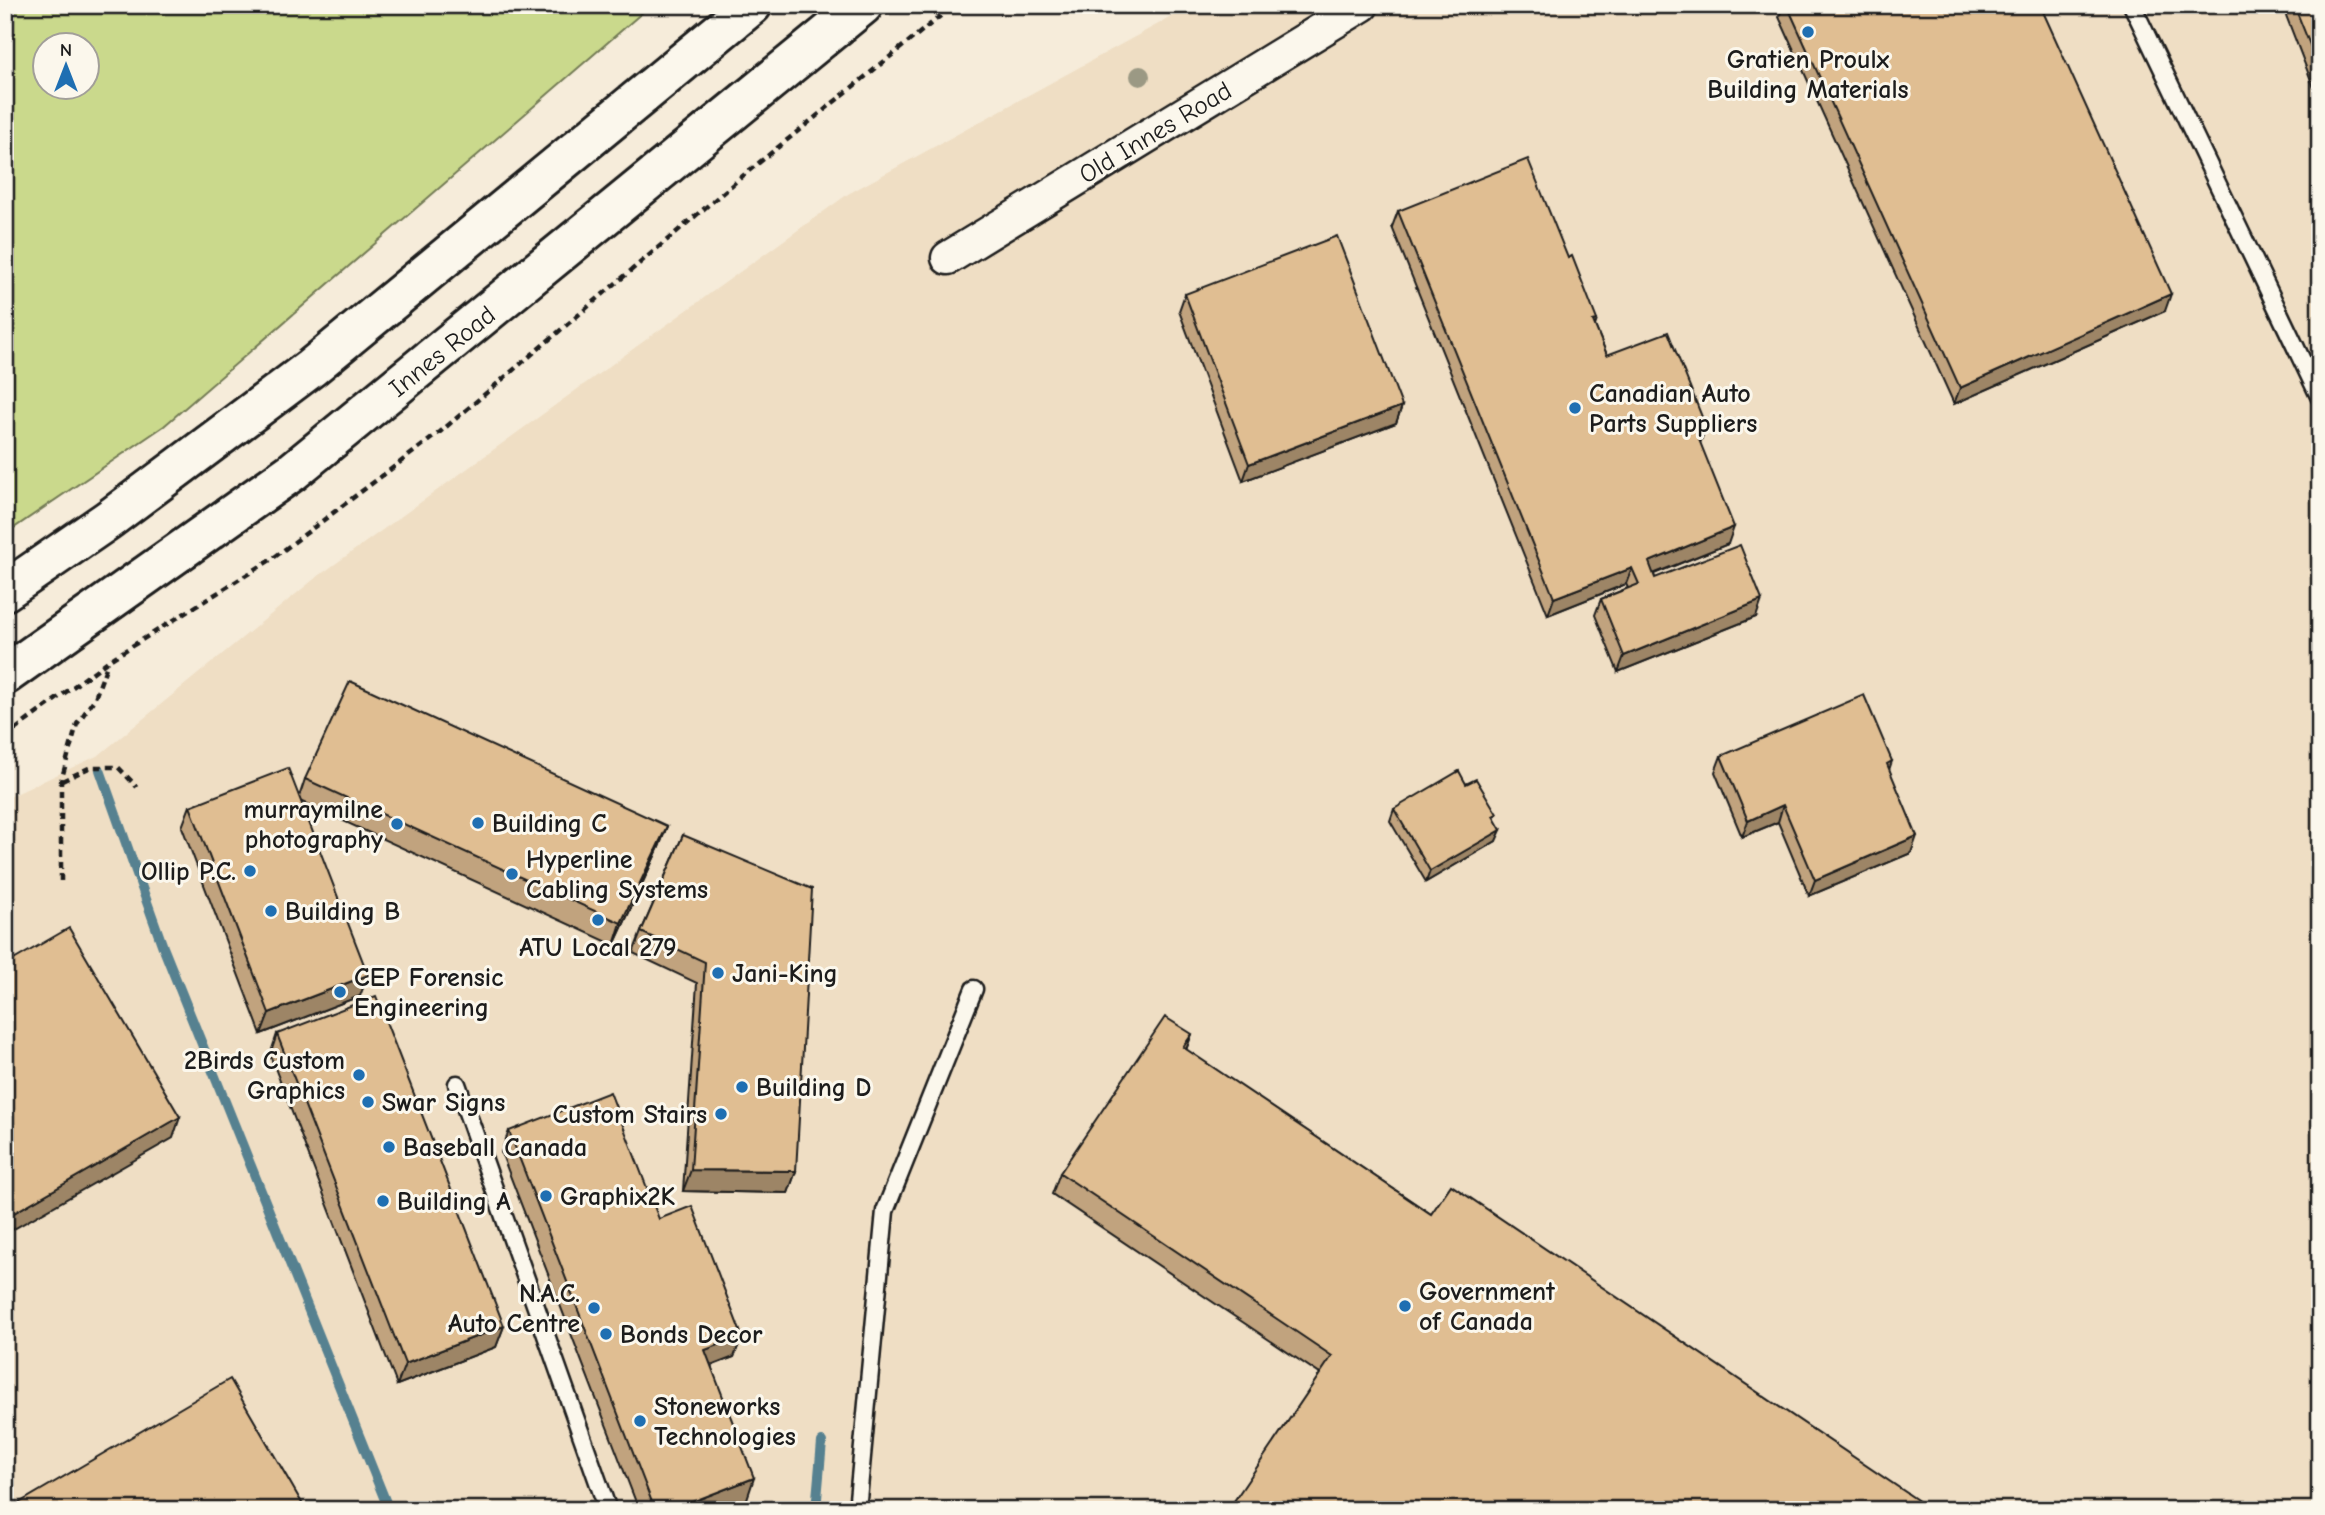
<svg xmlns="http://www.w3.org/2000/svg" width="2325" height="1515" viewBox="0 0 2325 1515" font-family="'Comic Neue',sans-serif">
  <rect width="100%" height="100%" fill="#f6ecda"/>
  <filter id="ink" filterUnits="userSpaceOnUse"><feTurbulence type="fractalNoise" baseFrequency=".0143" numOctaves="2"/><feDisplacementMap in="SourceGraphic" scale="14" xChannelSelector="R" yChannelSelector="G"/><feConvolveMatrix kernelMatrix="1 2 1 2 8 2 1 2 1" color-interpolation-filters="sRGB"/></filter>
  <g filter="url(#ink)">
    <!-- built -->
    <polygon fill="#efdec4" points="1193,5 2320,5 2320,1510 5,1510 5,799 99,755 313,580 848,194"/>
    <!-- green -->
    <path fill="#cad98c" stroke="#737a54" stroke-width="2" fill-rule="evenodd" d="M5,5H651L164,426L5,534ZM46,46H88V88H46Z"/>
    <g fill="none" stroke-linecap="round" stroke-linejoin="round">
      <!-- stream -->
      <g stroke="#568190" stroke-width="10">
        <polyline points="100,770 163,947 389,1510"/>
        <polyline points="816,1510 822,1442"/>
      </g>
      <defs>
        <g id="lane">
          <polyline points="2132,5 2320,398"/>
          <polyline points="457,1084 608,1510"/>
          <polyline points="857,1510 885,1211 974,989"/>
        </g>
        <polyline id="street" points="948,258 1362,5"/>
        <g id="secondary">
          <polyline points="5,591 108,520 311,368 752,5"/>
          <polyline points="5,675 292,472 863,5"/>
        </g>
      </defs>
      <!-- lane casing -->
      <use href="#lane" stroke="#1c1c1c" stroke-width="21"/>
      <!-- street casing -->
      <use href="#street" stroke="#1c1c1c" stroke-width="37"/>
      <!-- secondary casing -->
      <use href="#secondary" stroke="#1c1c1c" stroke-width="44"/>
      <!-- path -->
      <g stroke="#1c1c1c" stroke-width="4.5" stroke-dasharray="7 5" stroke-linecap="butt">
        <polyline points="5,737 108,661 272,559 440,432 745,174 954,5"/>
        <polyline points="62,781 91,767 118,767 137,787"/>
        <polyline points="61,881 61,781 77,724 95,698 108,662"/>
      </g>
      <!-- lane -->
      <use href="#lane" stroke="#fbf7ec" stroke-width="16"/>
      <!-- street -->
      <use href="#street" stroke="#fbf7ec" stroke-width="32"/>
      <!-- secondary -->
      <use href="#secondary" stroke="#fbf7ec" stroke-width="38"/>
    </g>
    <!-- trees -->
    <circle fill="#9b9984" cx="1140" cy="76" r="10"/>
    <!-- wall -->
    <g fill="#c1a37e" stroke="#1c1c1c" stroke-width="2">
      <polygon points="1784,5 2040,5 2165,311 1954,404 1779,17"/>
      <polygon points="2282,5 2320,5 2320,92 2316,93"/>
      <polygon points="1398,211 1597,320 1595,326 1607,355 1706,427 1700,443 1728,544 1654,574 1655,578 1756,617 1618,672 1595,615 1601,599 1628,588 1626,584 1548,615 1392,227"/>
      <polygon points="1185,294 1402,406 1396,423 1243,481 1179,311"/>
      <polygon points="1721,756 1892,761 1889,770 1911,853 1809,896 1778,822 1742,837 1715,772"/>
      <polygon points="305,779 667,826 659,847 614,945 300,801 360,996 261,1034 182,827 190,806 299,797"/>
      <polygon points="1466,784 1495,820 1496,841 1426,882 1390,821 1394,809"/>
      <polygon points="683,835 796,1171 788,1193 683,1191 697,983 633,953 641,932"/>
      <polygon points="277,1034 504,1326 496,1347 397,1385 270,1055"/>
      <polygon points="1192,1034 1186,1050 1431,1214 1932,1510 1320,1374 1052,1194 1060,1173"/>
      <polygon points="509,1131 659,1219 742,1336 734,1357 711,1365 747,1499 719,1510 639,1510 501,1152"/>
    </g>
    <!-- shaded-wall -->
    <g fill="#9d8566" stroke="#1c1c1c" stroke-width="2">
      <polygon points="2171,294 2165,311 1954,404 1960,388"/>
      <polygon points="1402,406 1396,423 1243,481 1249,464"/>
      <polygon points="1706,427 1700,443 1696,432"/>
      <polygon points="1734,527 1728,544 1643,578 1649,562"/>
      <polygon points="1632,568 1626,584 1548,615 1554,598"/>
      <polygon points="1762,600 1756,617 1618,672 1624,656"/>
      <polygon points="1783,805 1778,822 1742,837 1748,821"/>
      <polygon points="667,826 659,847 614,945 621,923"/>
      <polygon points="1501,830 1496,841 1426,882 1430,871"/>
      <polygon points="1917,836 1911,853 1809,896 1815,880"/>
      <polygon points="368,975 360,996 261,1034 269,1013"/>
      <polygon points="1192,1034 1184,1055 1183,1047"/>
      <polygon points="180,1117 173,1138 5,1234 5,1218"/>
      <polygon points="691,1170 796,1171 788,1193 683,1191"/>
      <polygon points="504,1326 496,1347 397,1385 405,1364"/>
      <polygon points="742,1336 734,1357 698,1371 705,1350"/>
      <polygon points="754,1478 747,1499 719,1510 671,1510"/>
    </g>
    <!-- building -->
    <g fill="#e0be92" stroke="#1c1c1c" stroke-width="2">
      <polygon points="1787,5 2040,5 2171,294 1960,388"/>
      <polygon points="2294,5 2320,5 2320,70"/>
      <polygon points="1528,159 1568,258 1572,256 1597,320 1593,321 1607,355 1668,332 1706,427 1696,432 1734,527 1649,562 1655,578 1740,545 1762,600 1624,656 1601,599 1639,584 1632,568 1554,598 1398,211"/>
      <polygon points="1337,236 1402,406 1249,464 1185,294"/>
      <polygon points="350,681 667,826 621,923 305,779"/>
      <polygon points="1864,695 1892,761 1887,764 1917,836 1815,880 1783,805 1748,821 1721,756"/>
      <polygon points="288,768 368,975 269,1013 190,806"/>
      <polygon points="1459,771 1466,784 1476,779 1497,814 1493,816 1501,830 1430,871 1394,809"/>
      <polygon points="683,835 812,889 796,1171 691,1170 705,962 641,932"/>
      <polygon points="69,928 180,1117 5,1218 5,965"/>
      <polygon points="376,996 504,1326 405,1364 277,1034"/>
      <polygon points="1165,1017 1192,1034 1183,1047 1431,1214 1451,1185 1932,1510 1228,1510 1332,1356 1060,1173"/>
      <polygon points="610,1092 659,1219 692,1206 742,1336 705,1350 754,1478 671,1510 655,1510 509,1131"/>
      <polygon points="230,1379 306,1510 7,1510"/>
    </g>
  </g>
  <!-- markers -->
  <g fill="#1f6fb2" stroke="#fbf7ec" stroke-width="2.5">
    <circle cx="1808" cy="32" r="7"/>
    <circle cx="1575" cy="408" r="7"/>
    <circle cx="478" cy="823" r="7"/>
    <circle cx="397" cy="824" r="7"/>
    <circle cx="250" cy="871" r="7"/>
    <circle cx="512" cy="874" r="7"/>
    <circle cx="271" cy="911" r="7"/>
    <circle cx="598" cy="920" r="7"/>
    <circle cx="718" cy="973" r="7"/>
    <circle cx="340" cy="992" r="7"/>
    <circle cx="359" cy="1075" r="7"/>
    <circle cx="742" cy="1087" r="7"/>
    <circle cx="368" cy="1102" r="7"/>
    <circle cx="721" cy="1114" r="7"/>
    <circle cx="389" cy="1147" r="7"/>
    <circle cx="546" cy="1196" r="7"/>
    <circle cx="383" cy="1201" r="7"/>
    <circle cx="1405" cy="1306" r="7"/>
    <circle cx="594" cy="1308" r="7"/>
    <circle cx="606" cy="1334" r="7"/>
    <circle cx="640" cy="1421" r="7"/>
  </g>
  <g text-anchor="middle" stroke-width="6" stroke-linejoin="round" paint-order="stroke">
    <!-- poi labels -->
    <g font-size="26" font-weight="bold" fill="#1c1c1c" stroke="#fbf7ec" text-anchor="start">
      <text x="1808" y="68" text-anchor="middle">Gratien Proulx<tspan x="1808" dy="30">Building Materials</tspan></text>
      <text x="1589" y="402">Canadian Auto<tspan x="1589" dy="30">Parts Suppliers</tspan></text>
      <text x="383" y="818" text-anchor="end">murraymilne<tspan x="383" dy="30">photography</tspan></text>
      <text x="492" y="832">Building C</text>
      <text x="526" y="868">Hyperline<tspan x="526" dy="30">Cabling Systems</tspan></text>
      <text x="236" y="880" text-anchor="end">Ollip P.C.</text>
      <text x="285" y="920">Building B</text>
      <text x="598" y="956" text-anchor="middle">ATU Local 279</text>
      <text x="732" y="982">Jani-King</text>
      <text x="354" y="986">CEP Forensic<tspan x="354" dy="30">Engineering</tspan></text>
      <text x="345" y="1069" text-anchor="end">2Birds Custom<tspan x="345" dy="30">Graphics</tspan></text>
      <text x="756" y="1096">Building D</text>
      <text x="382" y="1111">Swar Signs</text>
      <text x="707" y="1123" text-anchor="end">Custom Stairs</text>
      <text x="403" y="1156">Baseball Canada</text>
      <text x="560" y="1205">Graphix2K</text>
      <text x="397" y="1210">Building A</text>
      <text x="1419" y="1300">Government<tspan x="1419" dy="30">of Canada</tspan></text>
      <text x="580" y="1302" text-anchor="end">N.A.C.<tspan x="580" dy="30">Auto Centre</tspan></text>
      <text x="620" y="1343">Bonds Decor</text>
      <text x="654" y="1415">Stoneworks<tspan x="654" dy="30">Technologies</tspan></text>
    </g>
    <!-- street labels -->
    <g font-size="26" fill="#1c1c1c" stroke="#fbf7ec">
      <text transform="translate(1155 132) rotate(-31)" y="9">Old Innes Road</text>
      <text transform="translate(442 351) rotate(-39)" y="9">Innes Road</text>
    </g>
  </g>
  <!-- margin -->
  <rect width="2325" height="1515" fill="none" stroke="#fbf7ec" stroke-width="28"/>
  <rect x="14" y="14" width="2297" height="1487" fill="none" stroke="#1c1c1c" stroke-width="2.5" filter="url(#ink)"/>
  <!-- north arrow -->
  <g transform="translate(66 66)"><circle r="33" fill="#fbf7ec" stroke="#a29f99" stroke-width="2"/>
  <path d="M0-5L12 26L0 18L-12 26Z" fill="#1f6fb2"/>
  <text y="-10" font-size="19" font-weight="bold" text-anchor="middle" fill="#1c1c1c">N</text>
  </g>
</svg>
